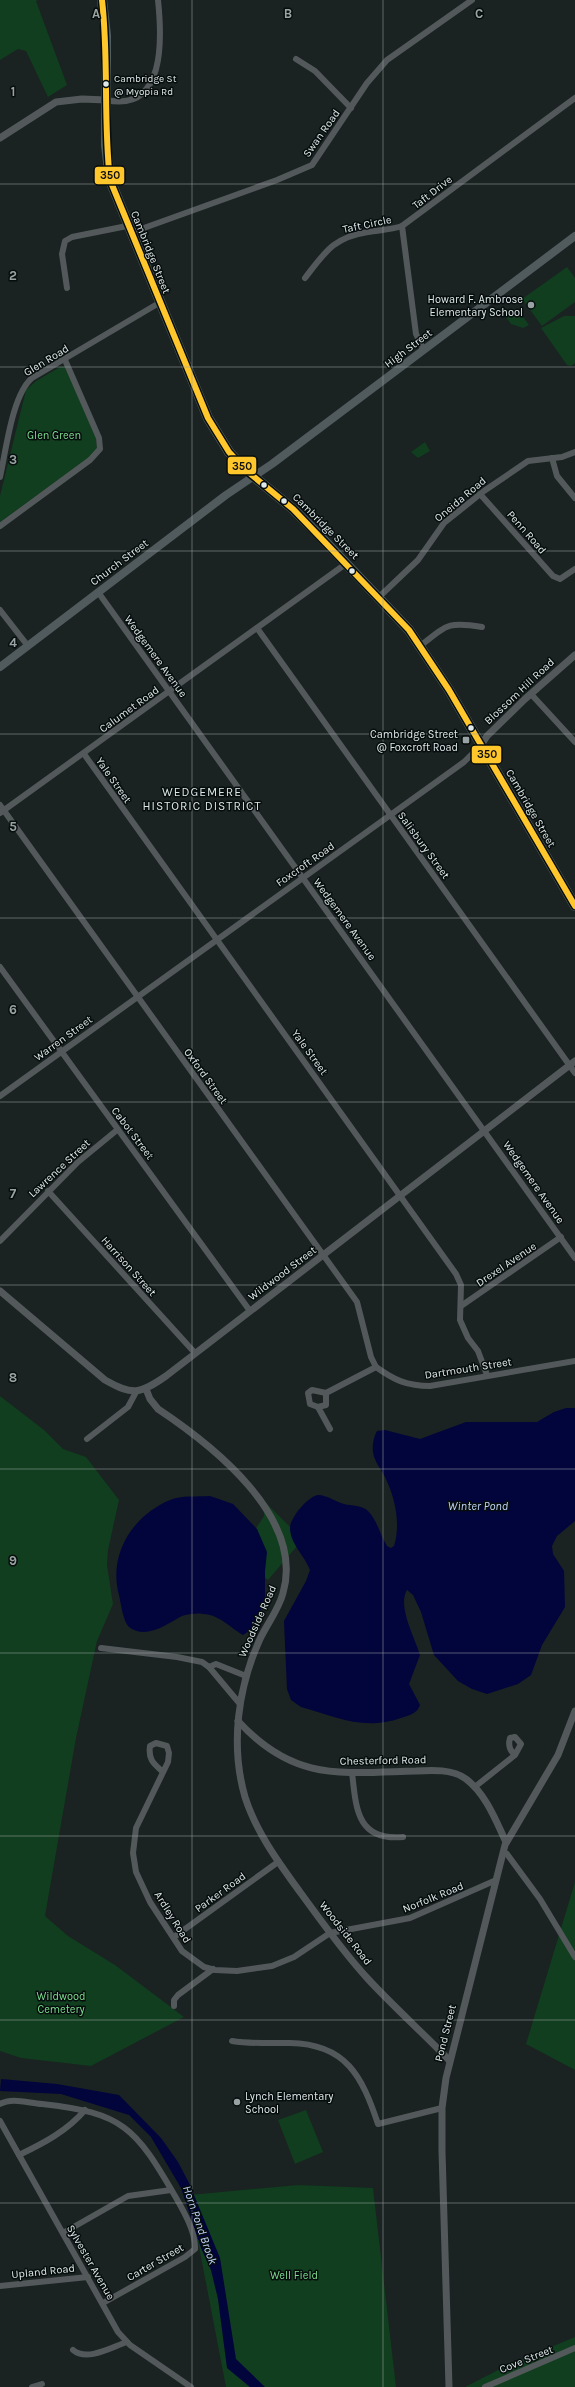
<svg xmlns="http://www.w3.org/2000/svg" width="575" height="2387" viewBox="0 0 575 2387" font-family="Karla,sans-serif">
  <rect width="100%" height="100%" fill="#1a2222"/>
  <!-- green -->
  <g fill="#103e1e">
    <polygon points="0,0 38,0 36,1 67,85 48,97 26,51 18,49 0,60"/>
    <polygon points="567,267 575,278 575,302 542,326 522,299"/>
    <polygon points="514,309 518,310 529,325 523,328 511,324 505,316"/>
    <polygon points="564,316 575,316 575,363 571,366 567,365 541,328"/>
    <polygon points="60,367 65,367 96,438 97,449 92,455 0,522 0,496 26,390 36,381"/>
    <polygon points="425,442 430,451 418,458 411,452"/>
    <polygon points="0,1396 44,1430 63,1449 86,1457 119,1500 108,1550 107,1565 113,1604 97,1641 76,1738 45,1916 68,1936 115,1965 184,2017 91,2066 21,2058 0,2051"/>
    <polygon points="263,1500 292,1529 297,1546 268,1580 256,1570 255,1530 264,1516"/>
    <polygon points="575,1882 575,2070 526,2044"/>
    <polygon points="306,2110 323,2152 295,2164 278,2120"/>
    <polygon points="298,2185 373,2188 396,2387 226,2387 189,2195"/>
    <polygon points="575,2337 575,2387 465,2387 506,2366"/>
  </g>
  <!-- water -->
  <g fill="#02043c">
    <path d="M566,1408H575V1521L557,1536L552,1546L553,1554L564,1571L565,1607L542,1645L531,1675L518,1684L487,1694L472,1689L458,1681L434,1655L421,1612L413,1595L407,1590C397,1606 415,1638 420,1655L409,1684L420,1705C417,1714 409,1715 401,1718C363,1731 337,1717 301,1707L291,1700L287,1689L284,1621L306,1581L310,1570C305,1556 291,1545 290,1529C289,1519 308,1496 318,1495C327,1495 336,1502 344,1504C352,1506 362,1505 368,1511C377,1520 380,1535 387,1546L391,1548L394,1546C401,1524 395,1497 385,1477C381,1469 374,1461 373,1452C372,1446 374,1436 377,1431L385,1430L420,1439L466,1422H537L554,1412Z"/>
    <path d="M210,1496L233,1504L257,1529L267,1552L265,1571V1598L254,1628L243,1635C229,1627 220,1615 203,1614C197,1613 188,1614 182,1616C167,1624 146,1640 129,1627C123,1621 121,1604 119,1595C108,1555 132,1516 170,1500C181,1495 198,1497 210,1496Z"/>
    <polygon points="1,2079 57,2084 119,2095 161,2138 178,2162 189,2183 220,2258 236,2359 265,2387 250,2387 227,2368 218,2299 211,2270 201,2248 181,2188 151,2137 129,2115 61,2094 0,2091"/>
  </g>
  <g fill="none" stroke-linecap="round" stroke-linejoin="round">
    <!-- minor -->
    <g stroke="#53595a" stroke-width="6">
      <polyline points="296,59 315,71 351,108"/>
      <path d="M106,100C166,113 162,38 158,0"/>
      <polyline points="130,233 277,180 312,165 367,83 387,60 472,0"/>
      <path d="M305,278C325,252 334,237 368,232C379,230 391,230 402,226"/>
      <polyline points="67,288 62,254 65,241 72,237 127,226"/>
      <polyline points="424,350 416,334 402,226 575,98"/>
      <polyline points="552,458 557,476 575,498"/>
      <path d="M0,477C6,451 12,395 32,378L159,303"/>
      <polyline points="480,494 553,576 560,579 575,569"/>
      <polyline points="0,526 90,460 100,449 99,438 65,360"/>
      <polyline points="98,592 575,1258"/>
      <polyline points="379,597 418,560 444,523 484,491 528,461 562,457 575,452"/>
      <polyline points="0,610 28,646"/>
      <polyline points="257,628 575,1073"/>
      <path d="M420,646C447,625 448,621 482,627"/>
      <polyline points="531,694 575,742"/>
      <polyline points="84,754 456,1274 461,1285 460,1320 468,1338 478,1351 487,1375"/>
      <polyline points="0,805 357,1302 371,1357 376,1367"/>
      <polyline points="0,813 347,563"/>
      <polyline points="0,967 250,1311"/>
      <polyline points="0,1096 464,762 481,745"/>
      <polyline points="48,1191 195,1353"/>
      <polyline points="0,1241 78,1162 117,1130"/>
      <polyline points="461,1306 561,1237"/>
      <polyline points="318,1407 310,1404 308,1393 312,1390 326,1393"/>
      <path d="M330,1429L318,1407L326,1405V1393L376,1367C394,1380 407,1386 430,1386L575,1361"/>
      <polyline points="87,1439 128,1407 136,1392"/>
      <polyline points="101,1648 177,1657 202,1662 209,1667 216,1664 246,1676"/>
      <polyline points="209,1667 240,1704"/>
      <path d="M163,1772C154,1764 148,1760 150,1746L156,1743L167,1746L169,1753L168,1762L136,1828L133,1853L136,1872L150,1902L182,1951L204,1967L215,1970L237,1971L272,1966L294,1957L330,1933L410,1918L494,1881"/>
      <path d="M352,1772C356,1809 357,1841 403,1837"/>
      <path d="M476,1786L515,1755C510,1751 508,1745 510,1738L515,1737L521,1744L515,1755"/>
      <polyline points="507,1854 540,1899 575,1957"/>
      <polyline points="174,1937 278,1862"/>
      <polyline points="174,2006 174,2000 178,1995 213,1969"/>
      <path d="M232,2041C252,2044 270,2043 290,2043C346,2044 362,2076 378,2124L442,2108"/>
      <path d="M0,2104C12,2097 28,2103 42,2104C123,2113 135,2127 175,2196C183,2210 196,2232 195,2249L185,2257L103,2303"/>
      <polyline points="0,2121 118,2332 130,2345 191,2387"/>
      <path d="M19,2155C44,2143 67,2131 85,2110"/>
      <polyline points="63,2233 128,2196 171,2190"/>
      <polyline points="0,2286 88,2277"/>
      <path d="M73,2350C87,2362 112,2347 127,2342"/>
      <polyline points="32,2387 42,2384"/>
      <polyline points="485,2387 575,2348"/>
    </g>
    <!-- tertiary -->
    <g stroke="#53595a" stroke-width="7">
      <polyline points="0,138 56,102 82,99 106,100"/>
      <polyline points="481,745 487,736 525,699 575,655"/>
      <path d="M0,1291L105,1380C133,1396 140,1394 166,1376L575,1061"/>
      <path d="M146,1389L150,1399L158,1409C212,1445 305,1517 283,1593C279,1609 267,1624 260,1639C238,1687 230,1745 245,1797C256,1832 279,1863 300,1892C322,1922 343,1952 368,1979C394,2007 423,2033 449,2060"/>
      <path d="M238,1721C294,1782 341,1773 416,1771C432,1770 453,1769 466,1779C486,1794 496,1821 506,1842"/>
      <polyline points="449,2387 442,2151 442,2108 446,2078 505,1845 558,1755 575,1711"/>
    </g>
    <!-- secondary -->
    <polyline stroke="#515b5e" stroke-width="8" points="0,667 226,495 272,464 575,236"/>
    <!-- trunk -->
    <polyline stroke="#4e5e62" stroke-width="10" points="102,0 106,35 106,145 110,180 208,418 229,452 247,471 293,509 314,530 409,630 449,690 575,906"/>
    <defs>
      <path id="bus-1" d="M102,0C109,60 103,120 110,180L208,418L229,452L247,471L293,509L409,630L449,690L575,906"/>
    </defs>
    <!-- bus-1 casing -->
    <use href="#bus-1" stroke="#070d0d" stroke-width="9"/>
    <!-- bus-1 -->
    <use href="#bus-1" stroke="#ffc72c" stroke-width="6"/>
  </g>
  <!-- grid -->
  <path fill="none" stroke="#9aa3a3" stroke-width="1" stroke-opacity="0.55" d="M192,0V2387M383,0V2387M0,184H575M0,367H575M0,551H575M0,734H575M0,918H575M0,1102H575M0,1285H575M0,1469H575M0,1653H575M0,1836H575M0,2020H575M0,2203H575"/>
  <!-- markers -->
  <g fill="#dfe8e9" stroke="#070d0d" stroke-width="1.5">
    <circle cx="106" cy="84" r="3.5"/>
    <circle cx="264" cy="485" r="3.5"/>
    <circle cx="284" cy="501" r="3.5"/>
    <circle cx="352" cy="571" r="3.5"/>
    <circle cx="471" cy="728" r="3.5"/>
  </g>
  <g fill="#9aa3a3" stroke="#070d0d" stroke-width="1.5">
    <circle cx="531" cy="305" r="4"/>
    <rect x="462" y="736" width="8" height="8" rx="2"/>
    <circle cx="237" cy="2102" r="4"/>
  </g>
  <g text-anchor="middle" stroke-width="3" stroke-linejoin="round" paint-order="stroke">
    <!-- bus labels -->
    <g font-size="10" fill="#dfe8e9" stroke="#070d0d" text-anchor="start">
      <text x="114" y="82">Cambridge St<tspan x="114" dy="13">@ Myopia Rd</tspan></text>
    </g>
    <!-- street labels -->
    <g font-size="11" fill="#dfe8e9" stroke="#070d0d">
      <text transform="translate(321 133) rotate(-55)" y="4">Swan Road</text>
      <text transform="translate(432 192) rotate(-38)" y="4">Taft Drive</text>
      <text transform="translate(367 224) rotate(-12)" y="4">Taft Circle</text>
      <text transform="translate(151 252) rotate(68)" y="4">Cambridge Street</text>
      <text transform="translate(408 348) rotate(-37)" y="4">High Street</text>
      <text transform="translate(46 360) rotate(-31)" y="4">Glen Road</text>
      <text transform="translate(460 499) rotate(-40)" y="4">Oneida Road</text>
      <text transform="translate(326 526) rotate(45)" y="4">Cambridge Street</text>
      <text transform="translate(527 532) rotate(49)" y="4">Penn Road</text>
      <text transform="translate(119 562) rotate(-37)" y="4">Church Street</text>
      <text transform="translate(156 656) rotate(54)" y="4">Wedgemere Avenue</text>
      <text transform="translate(519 691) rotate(-43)" y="4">Blossom Hill Road</text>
      <text transform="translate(129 709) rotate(-36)" y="4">Calumet Road</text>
      <text transform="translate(114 780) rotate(55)" y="4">Yale Street</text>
      <text transform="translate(531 808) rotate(60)" y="4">Cambridge Street</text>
      <text transform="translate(424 845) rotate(54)" y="4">Salisbury Street</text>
      <text transform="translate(305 864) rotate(-35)" y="4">Foxcroft Road</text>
      <text transform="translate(345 919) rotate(54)" y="4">Wedgemere Avenue</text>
      <text transform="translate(63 1038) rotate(-36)" y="4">Warren Street</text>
      <text transform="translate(310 1052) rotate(54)" y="4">Yale Street</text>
      <text transform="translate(206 1076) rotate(54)" y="4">Oxford Street</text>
      <text transform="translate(133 1133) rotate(53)" y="4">Cabot Street</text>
      <text transform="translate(59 1168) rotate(-43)" y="4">Lawrence Street</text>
      <text transform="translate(534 1182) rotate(55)" y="4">Wedgemere Avenue</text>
      <text transform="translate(506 1264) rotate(-34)" y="4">Drexel Avenue</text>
      <text transform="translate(129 1266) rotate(48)" y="4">Harrison Street</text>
      <text transform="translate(282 1273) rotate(-37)" y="4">Wildwood Street</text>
      <text transform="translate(468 1368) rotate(-9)" y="4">Dartmouth Street</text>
      <text transform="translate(257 1621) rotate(-66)" y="4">Woodside Road</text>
      <text transform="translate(383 1760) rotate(-1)" y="4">Chesterford Road</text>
      <text transform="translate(220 1892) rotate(-36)" y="4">Parker Road</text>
      <text transform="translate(433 1897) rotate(-22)" y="4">Norfolk Road</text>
      <text transform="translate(173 1917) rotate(58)" y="4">Ardley Road</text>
      <text transform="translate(346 1933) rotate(52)" y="4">Woodside Road</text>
      <text transform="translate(445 2033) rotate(-76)" y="4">Pond Street</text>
      <text transform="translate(91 2262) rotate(60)" y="4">Sylvester Avenue</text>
      <text transform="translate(155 2262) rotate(-30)" y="4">Carter Street</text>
      <text transform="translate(43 2271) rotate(-6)" y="4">Upland Road</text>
      <text transform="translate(526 2359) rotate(-22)" y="4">Cove Street</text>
    </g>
    <!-- poi labels -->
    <g font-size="11" fill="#dfe8e9" stroke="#070d0d" text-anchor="end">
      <text x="523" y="303">Howard F. Ambrose<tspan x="523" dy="13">Elementary School</tspan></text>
      <text x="458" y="738">Cambridge Street<tspan x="458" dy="13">@ Foxcroft Road</tspan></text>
      <text x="245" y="2100" text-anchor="start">Lynch Elementary<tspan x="245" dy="13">School</tspan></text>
    </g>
    <!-- park labels -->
    <g font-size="11" fill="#7edf91" stroke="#070d0d">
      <text x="54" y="439">Glen Green</text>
      <text x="61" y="2000">Wildwood<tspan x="61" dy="13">Cemetery</tspan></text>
      <text x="294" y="2279">Well Field</text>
    </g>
    <!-- neighbourhood labels -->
    <g font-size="12" letter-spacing="1" fill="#dfe8e9" stroke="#070d0d">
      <text x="202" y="796">WEDGEMERE<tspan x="202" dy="14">HISTORIC DISTRICT</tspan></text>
    </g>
    <!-- water labels -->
    <g font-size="12" font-style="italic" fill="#bed3f9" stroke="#070d0d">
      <text x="478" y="1510">Winter Pond</text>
      <text transform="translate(200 2225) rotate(71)" y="4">Horn Pond Brook</text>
    </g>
  </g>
  <g font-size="13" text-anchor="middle" font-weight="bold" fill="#9aa3a3" stroke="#070d0d" stroke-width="3" stroke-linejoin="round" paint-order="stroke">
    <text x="96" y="18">A</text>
    <text x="288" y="18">B</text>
    <text x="479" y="18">C</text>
    <text x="13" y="96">1</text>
    <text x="13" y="280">2</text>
    <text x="13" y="464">3</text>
    <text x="13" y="647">4</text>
    <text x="13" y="831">5</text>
    <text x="13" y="1014">6</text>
    <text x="13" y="1198">7</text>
    <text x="13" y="1382">8</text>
    <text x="13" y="1565">9</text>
  </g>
  <g stroke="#070d0d" stroke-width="1.5">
    <rect x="94" y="166" width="31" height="19" rx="4" fill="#ffc72c"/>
    <rect x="227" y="456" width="30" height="19" rx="4" fill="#ffc72c"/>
    <rect x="471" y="745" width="31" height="19" rx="4" fill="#ffc72c"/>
  </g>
  <g font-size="11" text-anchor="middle" font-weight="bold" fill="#111">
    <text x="110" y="179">350</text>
    <text x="242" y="470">350</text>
    <text x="487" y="758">350</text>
  </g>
</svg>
